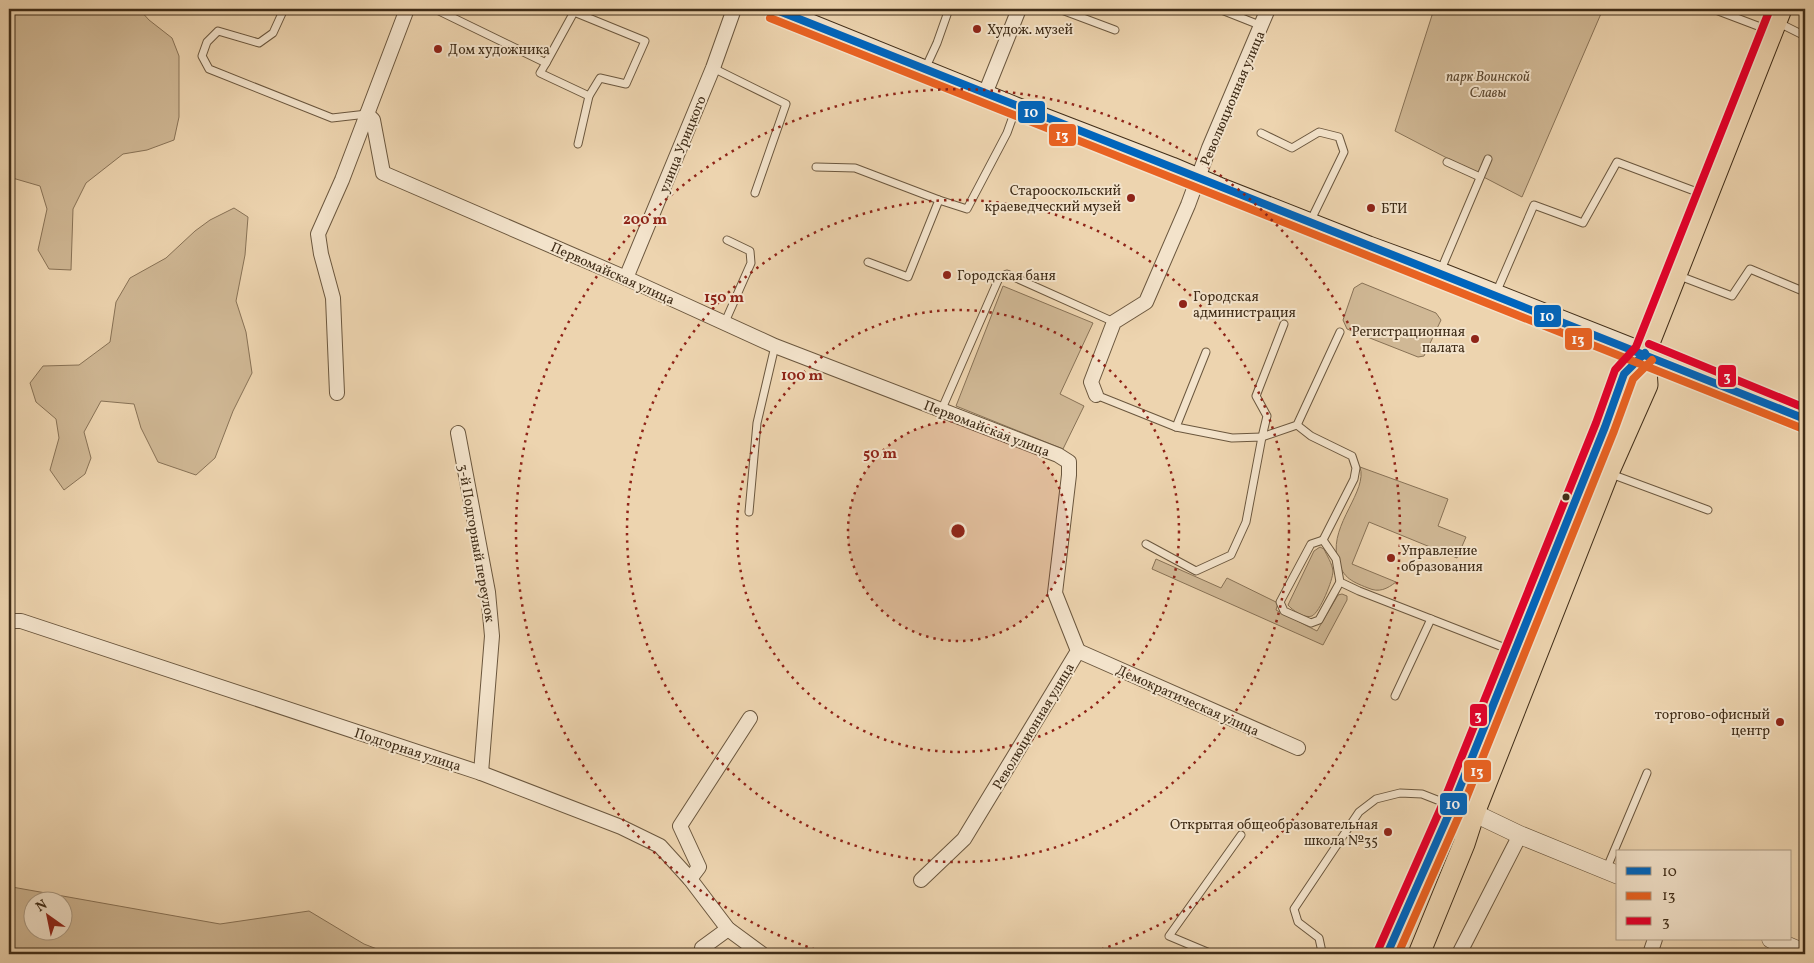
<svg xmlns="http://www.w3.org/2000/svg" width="1814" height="963" viewBox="0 0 1814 963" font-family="Vollkorn,serif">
  <rect width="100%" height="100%" fill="#edd4af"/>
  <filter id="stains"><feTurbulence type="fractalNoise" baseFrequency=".004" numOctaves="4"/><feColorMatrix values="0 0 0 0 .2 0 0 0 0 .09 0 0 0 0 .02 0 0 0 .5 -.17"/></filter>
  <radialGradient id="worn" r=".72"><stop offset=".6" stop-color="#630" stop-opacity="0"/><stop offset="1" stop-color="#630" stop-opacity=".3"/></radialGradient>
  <!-- green -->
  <g fill="#d0b895" stroke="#887256" fill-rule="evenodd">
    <polygon points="9,9 139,9 149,20 172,38 179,56 179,117 174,140 147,150 123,154 86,183 73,209 71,270 49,269 38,250 47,209 40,186 9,177"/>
    <polygon points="1434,9 1603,9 1522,197 1395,131"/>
    <polygon points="234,208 248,217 245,255 236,301 246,332 252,373 233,411 215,458 196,475 158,462 141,428 134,404 101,401 84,432 91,458 85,474 64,490 50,470 59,438 56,419 36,402 30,383 43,366 79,365 110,342 116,302 130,278 166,258 195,231 210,220"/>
    <polygon points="1362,283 1436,313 1441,320 1424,356 1418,357 1347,329 1343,320 1354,288"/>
    <polygon points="1003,286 1093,323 1060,394 1084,406 1063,449 956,406"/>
    <path d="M1360,467L1448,499L1438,526L1466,537L1457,558L1369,522L1352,564L1396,582C1387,589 1379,593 1368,588C1350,581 1342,577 1337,557C1330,524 1368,491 1360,467Z"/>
    <path d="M1320,547L1324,549C1327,556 1332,563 1333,571C1333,580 1320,612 1312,616C1305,619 1292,610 1288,605L1314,551Z"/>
    <polygon points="1156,559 1221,588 1227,578 1278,603 1276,610 1317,631 1338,595 1342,594 1347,596 1347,600 1323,645 1152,569"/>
    <path d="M9,884L12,887L220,924L309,911L364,944L390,954H9ZM32,900H62V930H32Z"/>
  </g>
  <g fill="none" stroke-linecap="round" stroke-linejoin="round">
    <defs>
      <g id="service">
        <polyline points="284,9 273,33 259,43 218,31 207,42 202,56 209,69 332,118 367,114"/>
        <polyline points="435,9 546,63 574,12 645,41 626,84 600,78 589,96 578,144"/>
        <polyline points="1059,9 1115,30"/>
        <polyline points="1219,9 1262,26"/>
        <polyline points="1713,9 1771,31"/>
        <polyline points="1779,23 1805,36"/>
        <polyline points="546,63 540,73 589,96"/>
        <polyline points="713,68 786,104 755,193"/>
        <polyline points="925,69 937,43 949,9"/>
        <polyline points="1261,133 1292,148 1319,132 1339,137 1344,152 1310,222"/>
        <polyline points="1447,162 1480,177"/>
        <polyline points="816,167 855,168 939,200 967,209 1007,133 1016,108"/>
        <polyline points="868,262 908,277 939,200"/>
        <polyline points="1440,272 1488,159"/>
        <polyline points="1677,275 1732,296 1750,269 1805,292"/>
        <polyline points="1496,293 1534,205 1583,223 1617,162 1705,195"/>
        <polyline points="725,322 751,263 750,251 727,240"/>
        <polyline points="1284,324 1256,396 1267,416 1262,437 1297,425 1340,332"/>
        <polyline points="1096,395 1176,427 1232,438 1262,437 1246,522 1231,555 1196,571 1146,544"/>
        <polyline points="941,411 999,278 1007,274 1114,322"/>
        <polyline points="1297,425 1311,436 1352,456 1356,468 1354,479 1323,540 1336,559 1340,582 1359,591 1513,651"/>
        <polyline points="1176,427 1206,352"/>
        <polyline points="1611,474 1708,510"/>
        <polyline points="749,512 757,423 775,346"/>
        <polyline points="1323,540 1311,544 1280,602 1284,611 1311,623 1319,620 1340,582"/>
        <polyline points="1395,696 1431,619"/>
        <polyline points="1606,870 1647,773"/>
        <polyline points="1212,954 1169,936 1241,835"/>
        <polyline points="1321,954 1322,952 1319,938 1298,922 1294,909 1359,812 1376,799 1400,793 1422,794 1450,805"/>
      </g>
      <g id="minor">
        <polyline points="985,94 1019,9"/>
        <polyline points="367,114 373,120 383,173 626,278 775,346 1058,455 1069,462 1069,475 1055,593 1078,651 964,839 921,880"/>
        <polyline points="626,278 713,68 734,9"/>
        <polyline points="337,393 333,298 321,254 318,234 342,180 407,9"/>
        <polyline points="1096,395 1091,382 1114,322 1146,302 1188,205 1209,148 1268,9"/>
        <polyline points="458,433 488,592 492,636 481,773"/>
        <polyline points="9,621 21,621 481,773 621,827 660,846 690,879 728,929 762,954"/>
        <polyline points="1078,651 1298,748"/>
        <polyline points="690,879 699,867 680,826 750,718"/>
        <polyline points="701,954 702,948 728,929"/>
        <polyline points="1459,954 1520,835"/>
        <polyline points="1650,954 1655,939"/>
      </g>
      <g id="tertiary">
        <polyline points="1474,813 1520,835 1618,875"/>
        <polyline points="1771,939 1805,953"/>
      </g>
      <polyline id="secondary" points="774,9 1016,107 1172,167 1219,187 1369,246 1440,272 1645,353"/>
      <g id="primary">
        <polyline points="1645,353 1805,419"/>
        <polyline points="1387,954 1452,807 1605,427 1624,374 1645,353 1781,9"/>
        <polyline points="1419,954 1464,844 1474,813 1608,473 1647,385 1645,353"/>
      </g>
    </defs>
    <!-- service casing -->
    <use href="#service" stroke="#6b573e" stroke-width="9"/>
    <!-- minor casing -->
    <use href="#minor" stroke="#6b573e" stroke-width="16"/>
    <!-- tertiary casing -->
    <use href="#tertiary" stroke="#6b573e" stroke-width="19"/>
    <!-- secondary casing -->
    <use href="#secondary" stroke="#402d18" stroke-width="21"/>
    <!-- primary casing -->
    <use href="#primary" stroke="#402d18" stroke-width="23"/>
    <!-- service -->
    <use href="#service" stroke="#f3e3cb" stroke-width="7"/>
    <!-- minor -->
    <use href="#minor" stroke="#f3e3cb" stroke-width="14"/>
    <!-- tertiary -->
    <use href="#tertiary" stroke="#f3e3cb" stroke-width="18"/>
    <!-- secondary -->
    <use href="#secondary" stroke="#f3e3cb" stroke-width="19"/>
    <!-- primary -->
    <use href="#primary" stroke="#edd4af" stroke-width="21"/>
    <defs>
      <g id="bus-1">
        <path d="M774,9C1117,148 1462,281 1805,419"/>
        <polyline points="1387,954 1452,807 1605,427 1624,374 1645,353"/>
      </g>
      <g id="bus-2">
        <path d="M770,18C1113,157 1458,290 1801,428"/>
        <polyline points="1398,954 1461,811 1614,431 1633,379 1652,360"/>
      </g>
      <g id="bus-3">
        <polyline points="1649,344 1805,408"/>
        <polyline points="1378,950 1443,803 1596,423 1615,370 1636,347 1770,9"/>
      </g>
    </defs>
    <!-- bus-1 casing -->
    <use href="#bus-1" stroke="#f3e3cb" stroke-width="11"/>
    <!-- bus-2 casing -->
    <use href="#bus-2" stroke="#f3e3cb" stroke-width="11"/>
    <!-- bus-3 casing -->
    <use href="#bus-3" stroke="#f3e3cb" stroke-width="11"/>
    <!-- bus-1 -->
    <use href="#bus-1" stroke="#0065bd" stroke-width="8"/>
    <!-- bus-2 -->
    <use href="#bus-2" stroke="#e96222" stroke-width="8"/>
    <!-- bus-3 -->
    <use href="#bus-3" stroke="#e4002b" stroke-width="8"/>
  </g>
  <!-- distance rings -->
  <circle cx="958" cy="531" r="110" fill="#8f2418" fill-opacity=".12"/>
  <g fill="none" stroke="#8f2418" stroke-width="2.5" stroke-dasharray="2.5 5">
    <circle cx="958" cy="531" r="110"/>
    <circle cx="958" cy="531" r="221"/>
    <circle cx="958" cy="531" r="331"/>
    <path d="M829 954A442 442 0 1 1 1087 954"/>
  </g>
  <!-- markers -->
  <g fill="#8f2418" stroke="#f3e3cb" stroke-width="2">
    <circle cx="977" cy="29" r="5"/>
    <circle cx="438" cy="49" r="5"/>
    <circle cx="1131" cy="198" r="5"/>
    <circle cx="1371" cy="208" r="5"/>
    <circle cx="947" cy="275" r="5"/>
    <circle cx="1183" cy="304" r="5"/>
    <circle cx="1475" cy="339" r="5"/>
    <circle cx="1391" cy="558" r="5"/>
    <circle cx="1780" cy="722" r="5"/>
    <circle cx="1388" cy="832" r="5"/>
  </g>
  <circle fill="#402d18" stroke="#f3e3cb" stroke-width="2" cx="1566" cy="497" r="4.5"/>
  <g text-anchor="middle" stroke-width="4" stroke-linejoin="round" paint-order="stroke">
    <!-- poi labels -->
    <g font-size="14" fill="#402d18" stroke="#f3e3cb" text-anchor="start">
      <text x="987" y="34">Худож. музей</text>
      <text x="448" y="54">Дом художника</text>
      <text x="1121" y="195" text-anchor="end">Старооскольский<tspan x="1121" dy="16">краеведческий музей</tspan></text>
      <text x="1381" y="213">БТИ</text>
      <text x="957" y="280">Городская баня</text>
      <text x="1193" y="301">Городская<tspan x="1193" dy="16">администрация</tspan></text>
      <text x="1465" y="336" text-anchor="end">Регистрационная<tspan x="1465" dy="16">палата</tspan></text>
      <text x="1401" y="555">Управление<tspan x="1401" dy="16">образования</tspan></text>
      <text x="1770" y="719" text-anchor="end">торгово-офисный<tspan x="1770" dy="16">центр</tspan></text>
      <text x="1378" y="829" text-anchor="end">Открытая общеобразовательная<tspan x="1378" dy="16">школа №35</tspan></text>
    </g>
    <!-- park labels -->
    <g font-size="14" font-style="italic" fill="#5d4931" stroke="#f3e3cb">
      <text x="1488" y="81">парк Воинской<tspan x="1488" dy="16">Славы</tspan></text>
    </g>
    <!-- street labels -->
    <g font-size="14" fill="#402d18" stroke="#f3e3cb">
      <text transform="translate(1232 98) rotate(-67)" y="5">Революционная улица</text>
      <text transform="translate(682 144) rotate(-68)" y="5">улица Урицкого</text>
      <text transform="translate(613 273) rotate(24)" y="5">Первомайская улица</text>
      <text transform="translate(987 428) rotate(21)" y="5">Первомайская улица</text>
      <text transform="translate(477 543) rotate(80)" y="5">3-й Подгорный переулок</text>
      <text transform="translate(1188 700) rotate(24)" y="5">Демократическая улица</text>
      <text transform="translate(1033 726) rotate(-59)" y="5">Революционная улица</text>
      <text transform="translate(408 749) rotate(18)" y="5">Подгорная улица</text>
    </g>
  </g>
  <circle cx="958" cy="531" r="8" fill="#8f2418" stroke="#f3e3cb" stroke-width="2.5"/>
  <g font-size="15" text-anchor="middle" font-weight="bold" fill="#8f2418" stroke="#f3e3cb" stroke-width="4" stroke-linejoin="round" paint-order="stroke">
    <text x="645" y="224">200 m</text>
    <text x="724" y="302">150 m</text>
    <text x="802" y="380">100 m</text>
    <text x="880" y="458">50 m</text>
  </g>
  <g stroke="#f3e3cb" stroke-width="2">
    <rect x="1017" y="100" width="29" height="24" rx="5" fill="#0065bd"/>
    <rect x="1048" y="123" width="29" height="24" rx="5" fill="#e96222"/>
    <rect x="1533" y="304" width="29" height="24" rx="5" fill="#0065bd"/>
    <rect x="1564" y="327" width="29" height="24" rx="5" fill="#e96222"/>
    <rect x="1717" y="364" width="20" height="24" rx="5" fill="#e4002b"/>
    <rect x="1469" y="703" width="19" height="24" rx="5" fill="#e4002b"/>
    <rect x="1463" y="759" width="29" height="24" rx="5" fill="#e96222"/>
    <rect x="1439" y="792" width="29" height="24" rx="5" fill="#0065bd"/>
  </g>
  <g font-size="14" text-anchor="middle" font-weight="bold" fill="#fff">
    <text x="1031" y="117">10</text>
    <text x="1062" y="140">13</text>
    <text x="1547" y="321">10</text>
    <text x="1578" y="344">13</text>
    <text x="1727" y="381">3</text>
    <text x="1478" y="720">3</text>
    <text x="1477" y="776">13</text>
    <text x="1453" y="809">10</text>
  </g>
  <!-- margin -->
  <rect width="1814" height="963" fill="none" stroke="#edd4af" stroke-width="30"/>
  <rect x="10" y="10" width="1794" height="943" fill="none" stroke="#402d18" stroke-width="2.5"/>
  <rect x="15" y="15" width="1784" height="933" fill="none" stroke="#402d18"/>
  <!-- legend -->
  <rect x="1616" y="850" width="175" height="90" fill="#f3e3cb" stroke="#ab9a83"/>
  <rect x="1626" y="867" width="25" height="8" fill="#0065bd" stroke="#ab9a83"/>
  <text x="1662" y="876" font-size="15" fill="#402d18">10</text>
  <rect x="1626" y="892" width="25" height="8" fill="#e96222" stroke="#ab9a83"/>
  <text x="1662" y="900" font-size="15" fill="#402d18">13</text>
  <rect x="1626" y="917" width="25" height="8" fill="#e4002b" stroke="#ab9a83"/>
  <text x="1662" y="926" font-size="15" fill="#402d18">3</text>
  <!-- north arrow -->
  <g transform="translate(48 916) rotate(327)"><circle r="24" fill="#f3e3cb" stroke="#ab9a83"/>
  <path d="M0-4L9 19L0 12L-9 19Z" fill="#8f2418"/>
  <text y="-8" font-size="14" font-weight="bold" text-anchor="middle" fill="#402d18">N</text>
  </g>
  <rect width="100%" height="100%" filter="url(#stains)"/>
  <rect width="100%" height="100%" fill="url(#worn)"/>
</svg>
